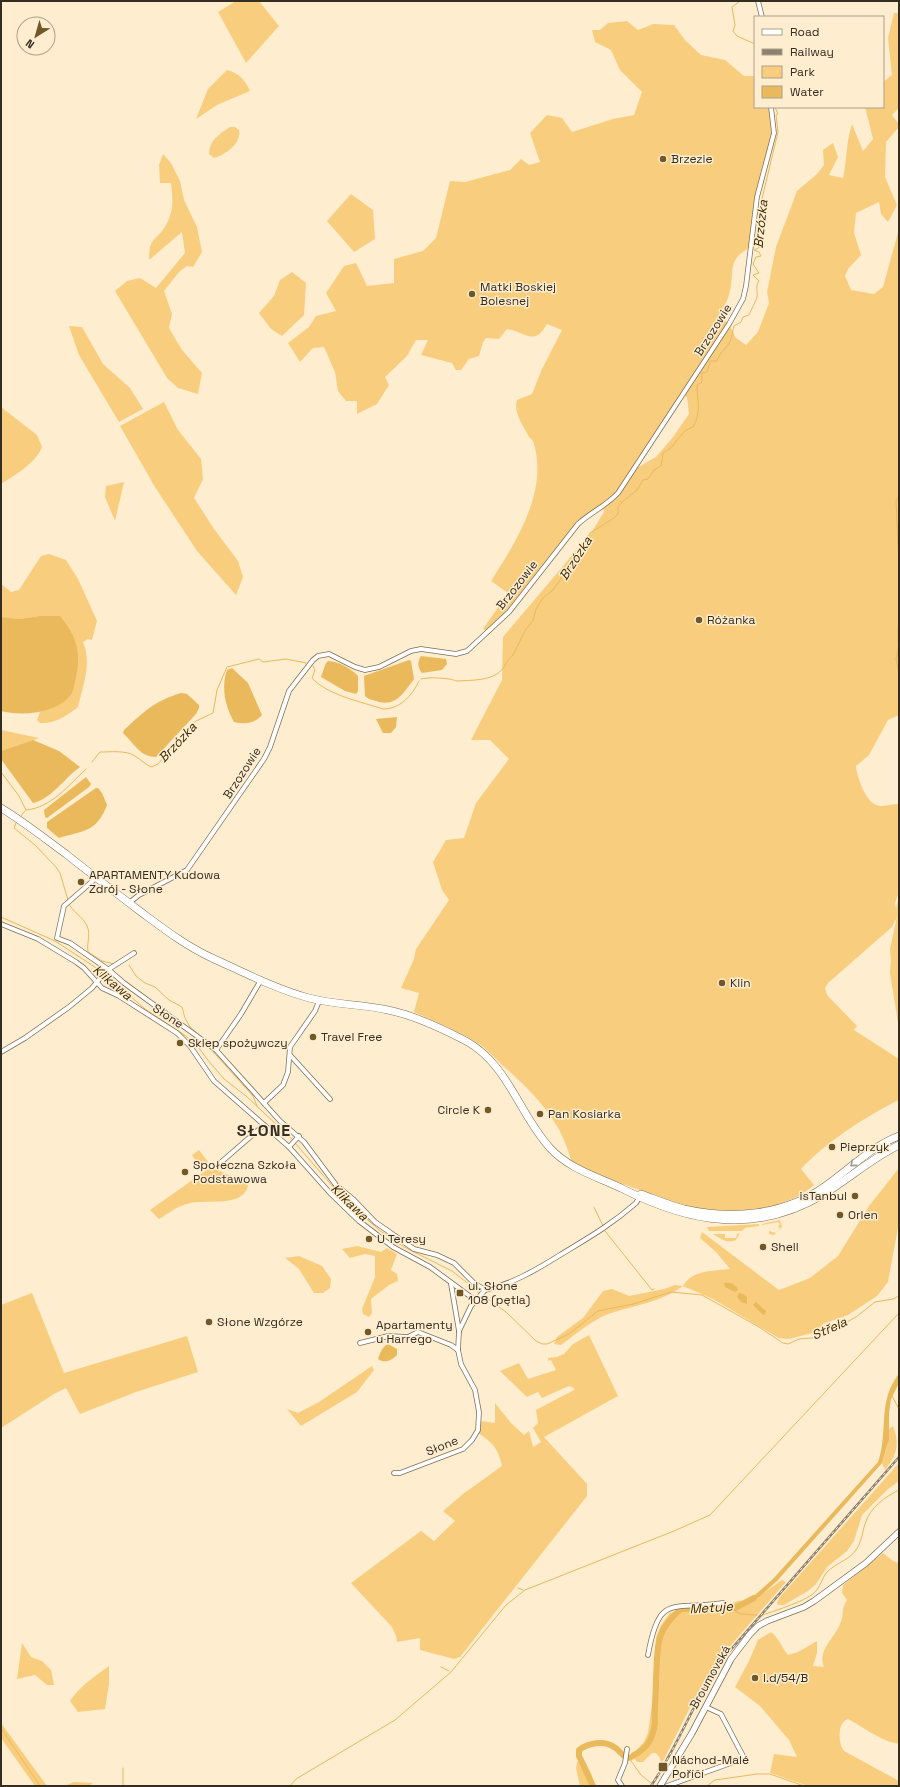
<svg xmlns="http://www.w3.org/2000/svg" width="900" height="1787" viewBox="0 0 900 1787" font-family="'Space Grotesk',sans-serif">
  <rect width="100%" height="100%" fill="#feedcf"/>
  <!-- green -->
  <g fill="#f8ce7e" fill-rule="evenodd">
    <polygon points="236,1 259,1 279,26 246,63 218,12"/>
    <path d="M894,13H899V108L892,115L899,124V127L886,142L885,177L897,205L888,222L881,214L879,202L856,213L854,233L861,255L848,269L845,276L851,290L874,294L883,287L899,229V503L898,519L899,536V715L888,720L869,755L856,766C857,777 866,805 880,806C886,806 893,804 899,804V892L895,903L896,909L899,896V1029L890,973L891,960L890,949L897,917L892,927L828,983L825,988L827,995L857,1026L854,1030L899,1059V1100C866,1116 826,1142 801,1169L814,1185C808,1190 801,1195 794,1198C768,1211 720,1215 692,1209C675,1204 657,1196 640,1190C617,1182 591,1173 571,1160C561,1120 532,1091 502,1065C495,1058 488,1050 479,1044C459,1031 436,1022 414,1012L419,993L401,988L414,959L416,949L449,900L442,890L433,862L446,840L464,838L476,803L509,759L490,740H471L502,680L503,637L591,533L604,512L603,507L578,520L500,619L486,631L483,629L508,593L491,581C516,542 548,492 534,444C534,441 531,439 529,437C523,426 513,412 517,400L532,394L542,369L562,330L547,324C534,347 527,332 507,329L499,339L486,338L483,342L479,356L469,359L461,370H456L452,363L421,355L428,340H416L407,356L385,377L389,385L377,404L357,414V401H346L338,391L335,372L324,347L313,348L300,362L288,343L309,327L316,316L336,311L326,293L344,266L356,263L367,286L394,283V259L423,251L436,238L450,181L465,182L510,170L521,159L529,165L540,162L530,133L547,115L562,118L572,132L613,119L634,115L642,92L620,70L611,50L595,42L592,30H600L608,23L627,21L638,30L653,24L674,25L685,40L701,55L725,60L744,76H755V107H771L774,125L761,181L751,247C725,260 736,272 729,295C727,302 722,309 719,316L729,324L736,338L746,345L758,332L769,303L767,292L776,247L797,191L817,174L824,165L823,150L833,143L838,157L829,175L843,178C847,160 846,142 852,124L863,151L873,139L865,107H883V82L892,75L888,38ZM683,395L687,397L689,414L673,437L656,457L635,469Z"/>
    <path d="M227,70C239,73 245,80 250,91L217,105L196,119L208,89Z"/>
    <path d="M230,127H235L239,130C242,143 225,155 214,158L209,154C209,141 219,134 230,127Z"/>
    <path d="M163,154L171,163L180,181L184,200L197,227L202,252L193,267L187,266L179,272L164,291L172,314L169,328L182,350L202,373L198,394L178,388L167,378L115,291L127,281L140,278L156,288L185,253L182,232L149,260C149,236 156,242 166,225C174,211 173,199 171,183H160L159,165Z"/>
    <polygon points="351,194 373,210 375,239 354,252 327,221"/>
    <polygon points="292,272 306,283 304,315 282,336 271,329 259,313 274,296 280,280"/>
    <polygon points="69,326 82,327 103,364 130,388 143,409 119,422 79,355"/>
    <polygon points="164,402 178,430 201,459 203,479 194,498 214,529 238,561 243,577 236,595 197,551 155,487 120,426"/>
    <path d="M1,407L37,435L42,447C36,463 15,475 1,484Z"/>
    <polygon points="124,482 115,521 105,497 106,486"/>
    <path d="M49,554L66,560L78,579L97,621L92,640L88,639L83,642C92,663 83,686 78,707C66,716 55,724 40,723L37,720L40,712L58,705L40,616L19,619L1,617V584L11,592L19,590L41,556Z"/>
    <polygon points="1,730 39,738 1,751"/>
    <polygon points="199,1150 208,1162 201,1168 192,1155"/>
    <path d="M211,1167L237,1179L239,1176L244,1179L248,1186C242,1209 203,1198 187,1204C177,1206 168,1214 159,1219L150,1210Z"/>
    <path d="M899,1168V1222L888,1282L877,1296L848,1315L823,1324L816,1332L789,1339L779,1338L713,1299L683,1286C659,1303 635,1305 608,1314C591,1321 576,1334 561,1345L554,1344L557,1337L583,1318L603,1291L612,1289L629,1296L664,1289L675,1285L683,1286C692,1270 712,1271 730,1269L716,1252L700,1238L702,1232L779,1290L810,1278L838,1256L869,1206Z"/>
    <polygon points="780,1220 782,1227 774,1235 769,1234 769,1231 776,1233 780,1228 778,1227 780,1224 778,1222 762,1225 762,1224"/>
    <polygon points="759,1224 759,1226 745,1228 742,1231 709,1231 707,1227"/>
    <path d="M740,1233L736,1240C727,1244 721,1239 713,1234H725V1238H736L737,1234Z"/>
    <polygon points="357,1246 381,1252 387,1248 397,1254 391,1270 397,1274 398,1281 389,1285 371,1299 372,1313 369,1317 363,1314 362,1309 375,1277 375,1256 365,1254 350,1258 342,1249"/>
    <polygon points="299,1256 322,1266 331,1279 330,1288 323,1293 314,1293 299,1269 285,1258"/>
    <polygon points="32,1293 64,1373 187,1336 198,1372 136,1392 80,1414 66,1388 54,1394 1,1428 1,1305"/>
    <path d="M589,1335L618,1396L544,1437L587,1484V1496L460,1657L454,1659L420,1650V1638L397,1642L396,1636L392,1627L351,1583L421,1531L434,1541L455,1521L443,1511L463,1494L502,1466C498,1448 493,1443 478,1433L480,1421L495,1423V1403L511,1423L524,1435L529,1431L533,1447L541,1442L533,1428L538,1423L536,1410L574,1390V1388L569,1386L542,1398L538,1392L527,1397L500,1371L519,1363L528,1379L556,1370L551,1360L548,1361V1358L557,1357L564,1354L573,1344Z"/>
    <polygon points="372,1366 374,1370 357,1392 301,1426 287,1409 298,1413 319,1402"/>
    <path d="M893,1426C900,1444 897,1455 885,1470L882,1463L887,1447L889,1429Z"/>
    <polygon points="899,1463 899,1481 888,1489 862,1515 854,1541 847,1551 827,1567 816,1584 808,1591 784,1605 778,1605 777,1603 779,1598"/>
    <path d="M883,1553L893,1561L899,1563V1743C887,1745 860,1725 848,1719C837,1722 838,1743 844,1751L899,1781V1786H808L770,1773L774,1754L797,1757L789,1740L760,1706L735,1687L749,1661L758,1640L771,1632C779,1638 782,1648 788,1655L798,1652L817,1641V1653L813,1666L824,1667C817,1650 835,1638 840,1624C844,1616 841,1608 847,1600L842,1593L843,1585Z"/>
    <polygon points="782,1580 786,1582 718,1660 699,1690 661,1765 660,1758 656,1753 652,1753 643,1762 637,1762 632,1755 644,1742 648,1733 654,1690 656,1637 661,1625 670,1613 695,1607 724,1606 738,1601 753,1600"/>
    <polygon points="22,1643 31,1657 42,1661 51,1670 54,1685 47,1685 35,1675 17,1679"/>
    <path d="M109,1666V1684L105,1709L78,1712L70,1701C80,1686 94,1677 109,1666Z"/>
    <polygon points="1,1723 47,1786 35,1786 1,1738"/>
    <polygon points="583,1758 591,1773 595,1786 580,1786 576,1768 577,1762"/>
    <polygon points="74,1782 93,1783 89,1786 64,1786"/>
  </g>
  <!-- water -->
  <g fill="#e9b95b">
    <path d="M40,616H60C77,636 82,655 75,681C74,687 73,694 68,698C53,714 21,716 1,711V617L19,619Z"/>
    <path d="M421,656L446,659L447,664L442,670L422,673C418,669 417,661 421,656Z"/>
    <path d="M409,660L411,661L414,679C404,692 397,706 379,702C374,700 369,700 365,696L364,676Z"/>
    <path d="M328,661C340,662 350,668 358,676V691L356,694L345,691L321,677L326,663Z"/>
    <path d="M232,668L248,683L262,715C255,723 245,725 234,722C225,706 221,687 227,670Z"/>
    <path d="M181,693L187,694L199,705V708L196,714L156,757C141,757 135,745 125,735L123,733L124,730C144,712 154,701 181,693Z"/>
    <polygon points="397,717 396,727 391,733 383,733 376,719"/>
    <path d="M33,740L59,751L80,767C64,778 53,798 33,803L1,759V751Z"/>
    <polygon points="86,777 91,784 89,787 47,818 45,817 44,810"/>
    <path d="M96,788H98L102,793L107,805C96,833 84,830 59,838L47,828V822Z"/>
    <path d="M724,1283C730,1282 736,1284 738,1290L735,1292L725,1287Z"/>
    <polygon points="739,1293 743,1294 747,1297 747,1304 741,1302 737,1297"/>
    <polygon points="756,1302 766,1311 765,1315 762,1314 753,1305"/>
    <path d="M388,1344L397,1349V1355C392,1360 385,1364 378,1359C380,1353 382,1347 388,1344Z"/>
    <path d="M899,1373V1383L891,1399L889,1413V1439L882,1463L777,1581L759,1597L748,1601L773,1579L878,1462C887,1438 880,1410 891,1387C893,1382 896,1378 899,1373Z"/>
  </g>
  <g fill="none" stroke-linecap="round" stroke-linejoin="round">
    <!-- stream -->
    <g stroke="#e9b95b" stroke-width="1">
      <polyline points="740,1 732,7 735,25 733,31 737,36 755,44"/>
      <polyline points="899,496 896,501 899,567"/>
      <polyline points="898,643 898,629 899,622"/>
      <polyline points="899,643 896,659 899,674"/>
      <path d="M313,666L315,670L312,678C327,695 362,702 383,709C400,709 412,696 419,681"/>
      <path d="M421,679C429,677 440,678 449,679C452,679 455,681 458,681C471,680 485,681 497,674C505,669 506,660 513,655L526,629L533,621L536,609L543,598L553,590L570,566L572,565L590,533L614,518L618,514V507L622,502L637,490L643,480L648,479L654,470L661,466L663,453L672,447L677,440L686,430L693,427C702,411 697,402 697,385L702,382V373L707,372L710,361H717C720,352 722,353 727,346C732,341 732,332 734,326L741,322L743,317L749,315C751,310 756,301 757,297C758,291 755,286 759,281L753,275L759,273L753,264L756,257L761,256L759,252L754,250L760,247L757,243V232L760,229C759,223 759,217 759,211L778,132L776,115L778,114L775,107"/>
      <path d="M92,762L100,752C111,752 126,750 135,756C141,760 145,764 151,767L158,764L196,721L213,713L217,690L227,667L259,659L263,662L286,659L306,663"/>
      <polyline points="1,772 19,796 26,810"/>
      <path d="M26,810C51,808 69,785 86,769"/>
      <polyline points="21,816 25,811"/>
      <polyline points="16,823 14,828 35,845 56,867 60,873 68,900"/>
      <path d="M69,904C73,912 79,914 84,921C93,932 86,942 88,952L102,961L114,964"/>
      <polyline points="1,917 55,941 104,973"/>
      <polyline points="129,965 136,976 145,983 155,987 169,1000 182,1007 185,1018 190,1027 205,1040"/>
      <polyline points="106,975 145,1009 186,1036 199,1048 207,1059 224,1079 246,1096 293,1140"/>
      <polyline points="208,1046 253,1096 257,1106"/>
      <polyline points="295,1143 342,1197 379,1230 404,1247 452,1271 480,1293"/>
      <polyline points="594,1207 603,1226"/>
      <polyline points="605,1231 652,1290 654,1289"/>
      <polyline points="482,1295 506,1312 536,1341 542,1344 547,1344 569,1334 598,1311 633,1304 671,1292 702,1295 759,1327 783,1343 788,1344 799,1339 812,1338 832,1325 847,1322 856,1317 875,1302 893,1299 899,1296"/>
      <polyline points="892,1396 899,1409"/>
      <polyline points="518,1588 523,1590"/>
      <polyline points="729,1608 741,1614 757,1615"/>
      <path d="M760,1616C773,1611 804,1602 814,1593C820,1588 822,1578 827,1572C836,1563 849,1560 856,1550C862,1541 862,1533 865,1524C870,1507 885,1497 899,1490"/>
      <polyline points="441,1667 449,1671"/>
      <polyline points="1,1728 40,1786"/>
      <polyline points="629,1758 641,1775 651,1783"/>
      <polyline points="123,1786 123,1768"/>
      <polyline points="290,1786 296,1779 395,1720 451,1672 506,1605 525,1590 674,1531 710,1515 899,1313"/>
      <polyline points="707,1786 715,1780 757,1774 770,1774 804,1786"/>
    </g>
    <!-- river -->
    <path stroke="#e9b95b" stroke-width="6" d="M593,1786L579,1756V1750C588,1743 604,1740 614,1747C619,1749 621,1755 626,1757C629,1759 632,1757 634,1755C648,1748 653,1738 655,1723C654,1709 656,1694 656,1679C658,1647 654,1632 681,1609L729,1608H735L754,1598"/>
    <defs>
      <g id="street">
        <polyline points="758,1 762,17"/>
        <polyline points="96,878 64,906 57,938 70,943 109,970 124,983 216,1050 280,1121 304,1142 336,1185 353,1199 375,1222 414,1249 437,1255 454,1263 474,1283 485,1290"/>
        <path d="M129,903L139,895L187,870L264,759L270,747L289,691L313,660L318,656L329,654L355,667L365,670L379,667L411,651L421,649L456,654L467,651L509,612L578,524C591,512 606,506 618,493L729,324L743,299L746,286L757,197L774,133L771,107"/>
        <polyline points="1,924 38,939 76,962 84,968 102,988 119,996 177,1033 190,1046 214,1081 289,1147 330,1193 359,1221 393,1247 430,1267 475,1300"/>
        <polyline points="216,1050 241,1014 261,980"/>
        <polyline points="1,1052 25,1038 69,1007 92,988 106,971 134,953"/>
        <polyline points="290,1055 330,1099"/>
        <polyline points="264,1103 283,1085 288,1072 290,1047 315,1011 319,1001"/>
        <polyline points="289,1147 299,1136"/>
        <polyline points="219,1164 264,1125"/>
        <path d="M485,1290C512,1284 536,1270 560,1255C588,1238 611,1225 636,1203L639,1198"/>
        <polyline points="459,1331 471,1306 485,1290"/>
        <polyline points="360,1343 388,1336 408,1337 418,1332 451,1345 458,1350"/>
        <polyline points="394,1473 400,1473 463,1449 472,1440 478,1430 479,1412 475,1390 461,1364 458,1350 459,1331 451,1284"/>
        <path d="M648,1655C659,1592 672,1611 723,1603"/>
        <polyline points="622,1786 618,1780 625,1763 627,1749"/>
        <polyline points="667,1786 742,1759 743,1756 721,1714 706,1707"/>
      </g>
      <polyline id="secondary" points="660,1786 692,1733 731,1659 750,1634 758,1626 767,1621 804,1607 814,1601 866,1563 899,1532"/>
      <g id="highway">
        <path d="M1,808C24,822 44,838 66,854C91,874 116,893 141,912C164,929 186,946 212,958C243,972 276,989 309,998C335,1005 362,1004 388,1010C413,1015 443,1029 466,1041C508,1064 519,1114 550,1148C569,1169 598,1177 623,1189C690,1223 756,1235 824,1194C850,1178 872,1158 899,1145"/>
        <path d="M641,1194C655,1199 669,1205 684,1209C731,1220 784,1215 824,1187C850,1169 870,1147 899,1136"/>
      </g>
    </defs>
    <!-- street casing -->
    <use href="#street" stroke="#7e6f54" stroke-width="5.5"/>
    <!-- secondary casing -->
    <use href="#secondary" stroke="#7e6f54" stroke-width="7"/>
    <!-- highway casing -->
    <use href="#highway" stroke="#7e6f54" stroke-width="8"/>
    <!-- street -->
    <use href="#street" stroke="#fff" stroke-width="4"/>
    <!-- secondary -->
    <use href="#secondary" stroke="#fff" stroke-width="5.5"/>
    <!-- highway -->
    <use href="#highway" stroke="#fff" stroke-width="7"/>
    <defs>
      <path id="rail" d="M651,1786C678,1746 694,1701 720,1662L899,1457"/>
    </defs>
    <!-- rail casing -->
    <use href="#rail" stroke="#8c816e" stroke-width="2.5"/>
    <!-- rail -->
    <use href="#rail" stroke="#feedcf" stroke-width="1" stroke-dasharray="3" stroke-linecap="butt"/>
  </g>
  <!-- one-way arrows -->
  <defs><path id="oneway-chevron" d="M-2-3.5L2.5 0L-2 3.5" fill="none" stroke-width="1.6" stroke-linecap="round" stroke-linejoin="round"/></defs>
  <use stroke="#9a9690" href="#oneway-chevron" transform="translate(853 1164) rotate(140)"/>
  <!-- markers -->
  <g fill="#705829" stroke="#feedcf" stroke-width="1.5">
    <circle cx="663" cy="159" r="4"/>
    <circle cx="472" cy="294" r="4"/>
    <circle cx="699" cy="620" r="4"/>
    <circle cx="81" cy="882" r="4"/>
    <circle cx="722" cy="983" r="4"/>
    <circle cx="313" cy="1037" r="4"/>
    <circle cx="180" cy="1043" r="4"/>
    <circle cx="488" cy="1110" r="4"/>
    <circle cx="540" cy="1114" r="4"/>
    <circle cx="832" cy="1147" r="4"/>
    <circle cx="185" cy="1172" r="4"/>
    <circle cx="855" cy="1196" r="4"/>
    <circle cx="840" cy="1215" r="4"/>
    <circle cx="369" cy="1239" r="4"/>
    <circle cx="763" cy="1247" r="4"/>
    <rect x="456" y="1289" width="8" height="8" rx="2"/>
    <circle cx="209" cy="1322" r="4"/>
    <circle cx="368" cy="1332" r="4"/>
    <circle cx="755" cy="1678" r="4"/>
    <rect x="658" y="1762" width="10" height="10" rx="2"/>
  </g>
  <g text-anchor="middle" stroke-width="3" stroke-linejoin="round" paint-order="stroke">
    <!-- poi labels -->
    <g font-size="12" fill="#342d22" stroke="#feedcf" text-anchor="start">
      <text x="671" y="163">Brzezie</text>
      <text x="480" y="291">Matki Boskiej<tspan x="480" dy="14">Bolesnej</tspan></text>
      <text x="707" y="624">Różanka</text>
      <text x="89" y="879">APARTAMENTY Kudowa<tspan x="89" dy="14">Zdrój - Słone</tspan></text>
      <text x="730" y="987">Klin</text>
      <text x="321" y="1041">Travel Free</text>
      <text x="188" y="1047">Sklep spożywczy</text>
      <text x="480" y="1114" text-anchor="end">Circle K</text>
      <text x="548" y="1118">Pan Kosiarka</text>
      <text x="840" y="1151">Pieprzyk</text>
      <text x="193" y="1169">Społeczna Szkoła<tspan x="193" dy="14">Podstawowa</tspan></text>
      <text x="847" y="1200" text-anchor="end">isTanbul</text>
      <text x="848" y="1219">Orlen</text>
      <text x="377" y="1243">U Teresy</text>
      <text x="771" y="1251">Shell</text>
      <text x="468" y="1290">ul. Słone<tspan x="468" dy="14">108 (pętla)</tspan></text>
      <text x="217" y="1326">Słone Wzgórze</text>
      <text x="376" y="1329">Apartamenty<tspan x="376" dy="14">u Harrego</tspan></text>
      <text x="763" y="1682">I.d/54/B</text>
      <text x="672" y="1764">Náchod-Malé<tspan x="672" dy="14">Poříčí</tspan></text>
    </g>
    <!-- street labels -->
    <g font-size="12" fill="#342d22" stroke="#feedcf">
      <text transform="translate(713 330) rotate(-58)" y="4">Brzozowie</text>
      <text transform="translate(517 585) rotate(-52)" y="4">Brzozowie</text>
      <text transform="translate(242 773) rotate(-57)" y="4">Brzozowie</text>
      <text transform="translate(168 1016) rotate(33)" y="4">Słone</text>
      <text transform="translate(442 1446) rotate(-22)" y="4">Słone</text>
      <text transform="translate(710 1677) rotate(-61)" y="4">Broumovská</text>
    </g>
    <!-- water labels -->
    <g font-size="13" font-style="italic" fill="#3e2b01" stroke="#feedcf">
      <text transform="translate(760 224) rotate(-84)" y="5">Brzózka</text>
      <text transform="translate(575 558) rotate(-57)" y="5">Brzózka</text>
      <text transform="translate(177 742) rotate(-47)" y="5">Brzózka</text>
      <text transform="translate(113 982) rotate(40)" y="5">Klikawa</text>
      <text transform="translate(350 1202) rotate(44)" y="5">Klikawa</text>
      <text transform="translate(829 1328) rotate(-24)" y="5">Střela</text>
      <text transform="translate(711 1607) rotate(-4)" y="5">Metuje</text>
    </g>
    <!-- district labels -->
    <g font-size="16" font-weight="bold" letter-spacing="1" fill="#342d22" stroke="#feedcf">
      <text x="264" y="1136">SŁONE</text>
    </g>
  </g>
  <!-- border -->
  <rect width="900" height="1787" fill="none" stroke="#342d22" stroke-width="4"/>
  <!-- legend -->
  <rect x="754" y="16" width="130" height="92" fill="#feedcf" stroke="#ada08a"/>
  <rect x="762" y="29" width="20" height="6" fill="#ffffff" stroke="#ada08a"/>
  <text x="790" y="36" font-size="12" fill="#342d22">Road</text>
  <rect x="762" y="49" width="20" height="6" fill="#8c816e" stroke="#ada08a"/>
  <text x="790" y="56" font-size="12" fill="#342d22">Railway</text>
  <rect x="762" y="66" width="20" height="12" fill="#f8ce7e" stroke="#ada08a"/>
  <text x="790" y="76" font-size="12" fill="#342d22">Park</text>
  <rect x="762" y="86" width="20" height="12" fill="#e9b95b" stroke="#ada08a"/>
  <text x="790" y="96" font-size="12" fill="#342d22">Water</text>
  <!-- north arrow -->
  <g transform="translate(36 36) rotate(217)"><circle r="19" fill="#feedcf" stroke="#ada08a"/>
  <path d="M0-3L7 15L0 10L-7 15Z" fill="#705829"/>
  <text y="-6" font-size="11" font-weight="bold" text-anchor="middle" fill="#342d22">N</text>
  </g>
</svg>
